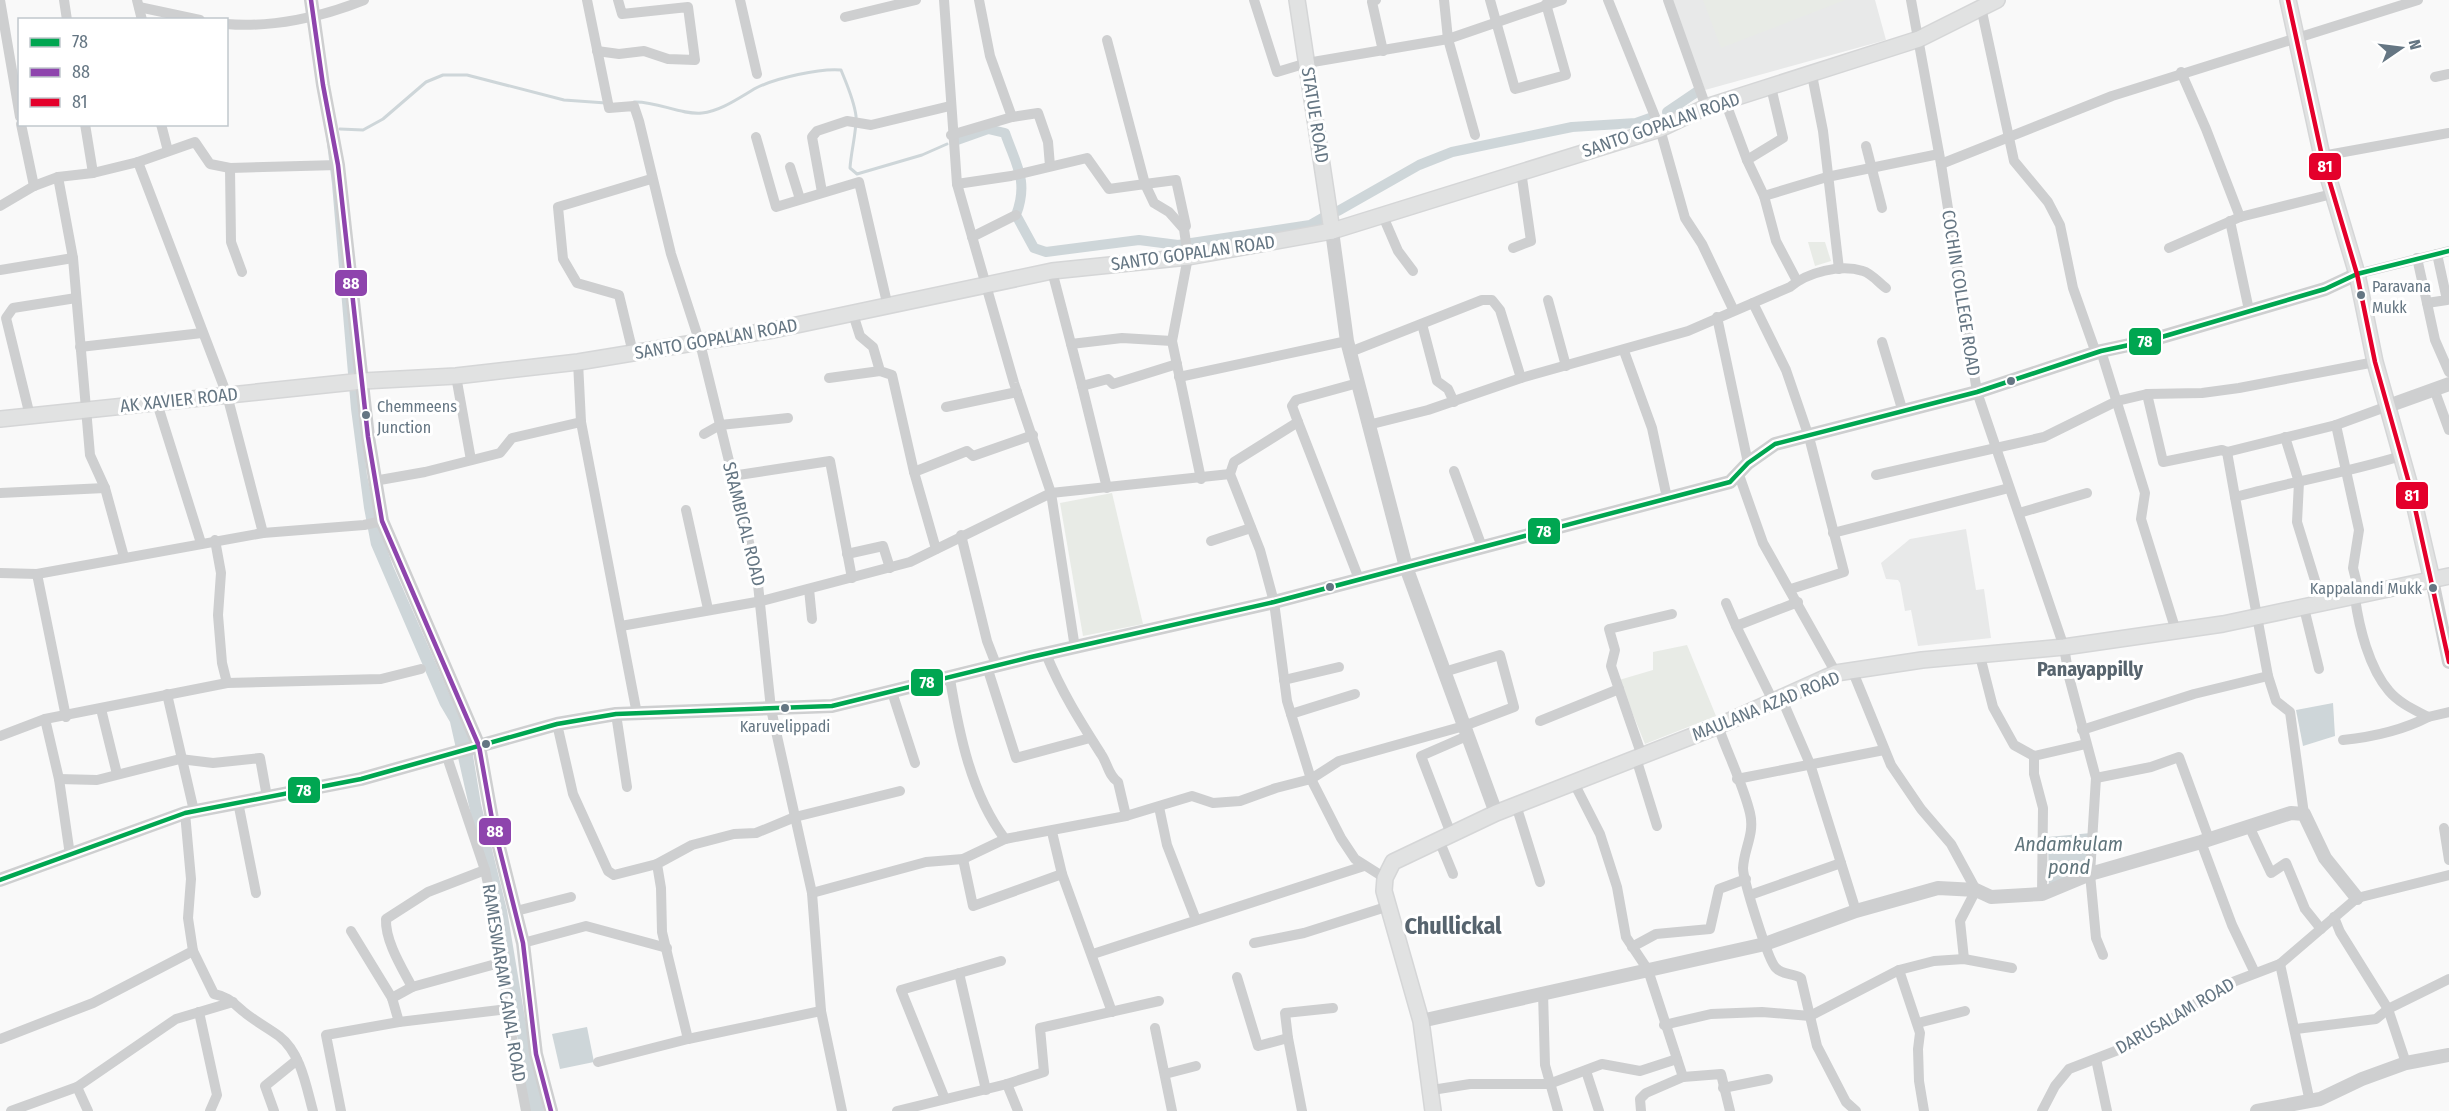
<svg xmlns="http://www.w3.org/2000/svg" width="2449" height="1111" viewBox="0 0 2449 1111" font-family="'Fira Sans Condensed',sans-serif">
  <rect width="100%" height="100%" fill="#f9f9f9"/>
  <!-- built -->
  <g fill="#e8e9e9">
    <polygon points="1671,0 1875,0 1886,40 1705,90"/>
    <polygon points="1966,529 1976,590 1984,589 1991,638 1918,646 1911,610 1905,611 1900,583 1898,580 1886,579 1881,563 1910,539"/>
  </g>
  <!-- green -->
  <g fill="#e8ebe6">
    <polygon points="1703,0 1845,0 1721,48"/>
    <polygon points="1808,242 1825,242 1831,261 1815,266"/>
    <polygon points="1112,493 1143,624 1083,636 1060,503"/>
    <polygon points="1687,645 1716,716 1645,744 1619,680 1653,670 1653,652"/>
  </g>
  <!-- water -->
  <g fill="#ced6d9">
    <polygon points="313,0 367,475 378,523 393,566 471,743 481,804 507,910 530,1048 544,1111 529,1111 508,979 450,722 440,705 371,545 364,508 351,409 332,184 312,21"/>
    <polygon points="2333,703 2335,736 2303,746 2296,710"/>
    <polygon points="2091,833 2089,872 2049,887 2048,837"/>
    <polygon points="587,1027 594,1062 560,1069 552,1034"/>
  </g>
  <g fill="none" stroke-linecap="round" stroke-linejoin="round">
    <!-- stream -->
    <g stroke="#ced6d9" stroke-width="3">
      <path d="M634,102C657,101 680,115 702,113C721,111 740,97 756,88C776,78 820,68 841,70C847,85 854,100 856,116C857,130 851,151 850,168L857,174L922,155L947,144"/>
      <polyline points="340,129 363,130 383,119 426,82 443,75 467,75 564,100 606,103"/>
    </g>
    <!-- canal -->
    <g stroke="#ced6d9" stroke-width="10">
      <polyline points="1667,112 1698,91"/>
      <path d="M957,140L988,129L1005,133C1016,165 1029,181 1016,215L1034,248L1046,252L1139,240L1178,245L1310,225L1324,217"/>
      <polyline points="1338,211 1419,165 1452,152 1572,127 1636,123 1650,118"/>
    </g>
    <defs>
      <g id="secondary">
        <polyline points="1297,0 1332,231"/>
        <polyline points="2288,0 2322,156 2357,274 2375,362 2411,490 2432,580"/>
        <polyline points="0,419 363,381 456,376 578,362 773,330 1052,271 1188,257 1332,231 1660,129 1706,107 1919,39 1997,0"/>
        <polyline points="1433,1111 1421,1021 1384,891 1385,878 1393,862 1496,813 1718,726 1836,673 1922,660 2064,647 2223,624 2449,576"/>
      </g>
    </defs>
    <!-- secondary casing -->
    <use href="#secondary" stroke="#d5d6d7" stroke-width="18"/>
    <!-- minor -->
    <g stroke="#cecfd0" stroke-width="10">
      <polyline points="0,0 20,117"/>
      <polyline points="64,0 67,20"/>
      <polyline points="137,0 142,20"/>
      <polyline points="587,0 609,108 634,106 639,121 671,254 700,343 757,575 771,709 812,893 821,1011 842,1111"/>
      <polyline points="740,0 757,74"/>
      <polyline points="944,0 957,184 1014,383 1051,493 1075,648"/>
      <polyline points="979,0 990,56 1012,117"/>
      <polyline points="1254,0 1277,72 1307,63 1448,39 1562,0"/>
      <polyline points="1376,0 1372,2 1383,51"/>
      <polyline points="1444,0 1448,39 1475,135"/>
      <polyline points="1490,0 1515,89 1566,75 1546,4"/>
      <polyline points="1608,0 1660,129 1685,218 1702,244 1733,309"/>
      <polyline points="1668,0 1706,107"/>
      <polyline points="1911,0 1941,164 1977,392 2064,647 2069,677 2096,778 2090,874 2096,938 2103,955"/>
      <polyline points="139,7 200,20"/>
      <polyline points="1981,7 2014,161 2048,202 2060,225 2073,288 2096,353"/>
      <polyline points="845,17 916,0"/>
      <path d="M226,24C272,28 322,17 364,0"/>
      <polyline points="1107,40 1145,184 1176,180 1186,226"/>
      <polyline points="597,51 619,54 644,51 668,59 695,60 688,7 622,14 618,0"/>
      <polyline points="2181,72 2206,129 2240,217"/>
      <polyline points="1812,75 1823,131 1839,269"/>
      <polyline points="2435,77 2449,74"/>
      <polyline points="1725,101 1747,160"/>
      <polyline points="21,124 34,186"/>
      <polyline points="85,124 93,173"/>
      <polyline points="161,124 168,151"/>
      <polyline points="951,135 1012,117 1038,113 1048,142 1050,166"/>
      <polyline points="756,137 776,207 859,182 888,307"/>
      <polyline points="1866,146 1882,208"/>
      <polyline points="2322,156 2449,133"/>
      <polyline points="138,162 227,395 263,533"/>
      <polyline points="1941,164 2112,96 2418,0"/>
      <polyline points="790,167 800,199"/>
      <polyline points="230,168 231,242 242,272"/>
      <polyline points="58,177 73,258 90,455 105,488 124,557"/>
      <polyline points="957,184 1011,176 1087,158 1109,189 1145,184 1154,203 1169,212 1184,229 1188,257 1172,341 1201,479"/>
      <polyline points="822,192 812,137 817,131 847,121 871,125 950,106"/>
      <polyline points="1764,196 1747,160 1783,138 1771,87"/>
      <polyline points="0,206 34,186 58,177 93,173 138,162 195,142 210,164 230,168 338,165"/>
      <polyline points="1382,214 1398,251 1413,271"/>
      <polyline points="2230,221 2249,310"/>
      <polyline points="972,237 1016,215"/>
      <polyline points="1513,248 1531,241 1521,171"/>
      <polyline points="2169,248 2240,217 2332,194"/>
      <polyline points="2437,254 2447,300 2427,303 2435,340 2449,372"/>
      <polyline points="2417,258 2427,303"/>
      <polyline points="0,270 73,258"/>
      <polyline points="1052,271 1082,386"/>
      <polyline points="2357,274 2449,251"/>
      <polyline points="1797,281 1776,241 1764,196 1827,177 1939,154"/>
      <polyline points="1548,300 1566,366"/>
      <polyline points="1753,303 1786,370 1809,437 1844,572 1791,589"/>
      <polyline points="853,314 860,336 873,347 880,371 892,375 914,472 936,549"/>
      <polyline points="1717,317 1748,463"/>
      <polyline points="1422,324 1437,381 1448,389 1454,402"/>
      <polyline points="1882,342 1903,412"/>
      <polyline points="1071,344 1122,338 1172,341"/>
      <polyline points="80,347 202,333"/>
      <polyline points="1624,351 1652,428 1667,498"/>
      <polyline points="2101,351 2145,493 2141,519 2176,631"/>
      <polyline points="1350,352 1482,300 1492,300 1500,310 1521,378"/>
      <polyline points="633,353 619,295 577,283 563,259 558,207 651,179"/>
      <polyline points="578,362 581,422 637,714"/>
      <polyline points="456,376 471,460"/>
      <polyline points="1179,377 1347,341"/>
      <polyline points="829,378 880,371"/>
      <polyline points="1358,383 1296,400 1292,406 1298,422 1234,462 1230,474 1260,550 1274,602 1287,701 1311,779 1341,838 1355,859 1385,878"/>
      <polyline points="2434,389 2449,430"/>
      <polyline points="2147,394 2163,462 2222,450 2227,452 2336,425 2388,406"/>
      <polyline points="157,403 201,543"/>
      <polyline points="946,407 1017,392"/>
      <polyline points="30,416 6,318 13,308 76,298"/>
      <polyline points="1298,422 1359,579"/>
      <path d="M1368,425L1428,410L1521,378L1688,331L1790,287C1808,272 1840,264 1863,271C1871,273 1879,283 1886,288"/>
      <polyline points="2336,425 2359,530 2353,568 2360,596"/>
      <polyline points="704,434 720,425 788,418"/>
      <polyline points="2285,437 2299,482 2297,522 2322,603"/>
      <polyline points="2227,452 2235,497"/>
      <polyline points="1454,471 1482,547"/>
      <polyline points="914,472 967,451 973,456 1033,435"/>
      <polyline points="1739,475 1763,543 1836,673"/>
      <polyline points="1876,475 2044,437 2117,401 2147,394 2202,393 2239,388 2375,362"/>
      <polyline points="732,476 830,461 852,578"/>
      <polyline points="374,481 425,472 500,453 512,438 581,422"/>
      <polyline points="1107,488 1082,386 1108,379 1113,384 1177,364"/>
      <polyline points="0,493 105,488"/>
      <polyline points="686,510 708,609"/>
      <polyline points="2019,513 2087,493"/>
      <polyline points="1833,533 2009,488"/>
      <polyline points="961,535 987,641 997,667"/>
      <polyline points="215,540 221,573 218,615 222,663 227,683"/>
      <polyline points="1211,541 1251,528"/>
      <polyline points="847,554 883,546 890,568"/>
      <polyline points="0,573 37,574 263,533 364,525 382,521"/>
      <polyline points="37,574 66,717"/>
      <polyline points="809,589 812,619"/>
      <path d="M2355,598C2359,627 2369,668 2389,691C2399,703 2415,710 2428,717L2449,712"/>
      <polyline points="1726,603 1736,626 1798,602"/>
      <polyline points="2304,608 2319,669"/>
      <polyline points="621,626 762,601 910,562 1051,493 1230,474"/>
      <polyline points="1736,626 1773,701"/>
      <path d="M1046,654C1061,691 1080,721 1101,754C1108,764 1108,775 1118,782L1126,816"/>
      <polyline points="1980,656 1993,707 2014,745 2034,756 2086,744"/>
      <polyline points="988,670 1016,758 1090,738"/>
      <polyline points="1853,672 1891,765 1921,809 1951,844 1976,890 1960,921 1964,959"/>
      <path d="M950,679C959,733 971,794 1005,839"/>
      <polyline points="1284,680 1339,667"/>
      <polyline points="892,692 915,763"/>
      <polyline points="167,694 194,811"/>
      <polyline points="1781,697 1810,764 1856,911"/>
      <polyline points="101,709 117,774"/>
      <polyline points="616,714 627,787"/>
      <polyline points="1291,714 1355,694"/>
      <polyline points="45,719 59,779 70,855"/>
      <polyline points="1540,721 1619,689"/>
      <polyline points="557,724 573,794 608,871 614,875 657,864"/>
      <path d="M1718,726C1728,755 1743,784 1750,813C1755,834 1744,848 1743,868C1743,879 1768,961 1776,968C1782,975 1792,973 1801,978L1817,1046L1846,1102L1856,1111"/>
      <polyline points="2082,730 2194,694 2268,676"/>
      <polyline points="0,736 45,719 227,683 381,679 421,669"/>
      <path d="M2343,740C2372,737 2403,730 2428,717"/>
      <polyline points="446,754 485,870 500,940 510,1027 526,1111"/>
      <polyline points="1642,756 1611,666 1615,650 1609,629 1672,614"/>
      <polyline points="2034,756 2034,774 2043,808 2042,894"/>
      <polyline points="1636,758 1657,826"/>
      <polyline points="2096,778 2151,767 2179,757 2209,839"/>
      <polyline points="59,779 97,780 180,759 213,763 260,758 267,797"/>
      <polyline points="1737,779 1884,750"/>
      <polyline points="1574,783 1600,834 1617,887 1626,937 1648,970 1683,1077 1646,1093 1640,1099 1641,1111"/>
      <polyline points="238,802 256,893"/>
      <polyline points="1516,805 1540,882"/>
      <polyline points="1159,807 1167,845 1196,920"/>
      <path d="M2304,814L2290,712L2276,701L2268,676L2235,497C2290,482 2346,473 2401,456"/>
      <polyline points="2249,826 2271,873 2286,863 2305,909 2321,929"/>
      <polyline points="2444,828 2449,860"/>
      <polyline points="1052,832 1062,874 1112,1012"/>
      <polyline points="1451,834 1421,756 1467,736"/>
      <polyline points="1439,840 1453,874"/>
      <polyline points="2201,842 2232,925 2255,973"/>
      <polyline points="963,859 973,906 1062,874"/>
      <polyline points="812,893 926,862 963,859 1005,839 1126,816 1192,796 1213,803 1240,801 1276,788 1311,779 1339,761 1464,726 1514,707 1500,655 1444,672"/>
      <polyline points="1750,895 1841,863"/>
      <polyline points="516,911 571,897"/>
      <polyline points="2334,917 2340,932 2388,1009 2406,1063"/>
      <polyline points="351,931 392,998 399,1022"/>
      <polyline points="523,943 586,926 667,948"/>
      <polyline points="1254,943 1304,933 1389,906"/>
      <polyline points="1632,947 1656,934 1710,929 1719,889 1746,879"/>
      <path d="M193,951L214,994C229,997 233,1003 244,1012C255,1021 268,1028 279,1036C301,1053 306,1086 313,1111"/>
      <polyline points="1093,954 1364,866"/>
      <polyline points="2280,964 2310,1102"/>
      <polyline points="1899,970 1920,1033 1918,1049 1919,1081 1924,1111"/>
      <polyline points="959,973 986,1090"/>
      <polyline points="1237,977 1258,1046 1288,1038 1302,1111"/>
      <path d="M412,987C402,968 385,941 386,919L428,892L485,870"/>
      <polyline points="1543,992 1545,1065 1558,1111"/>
      <polyline points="392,998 412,987 503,962"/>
      <polyline points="199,1012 217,1095 210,1111"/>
      <polyline points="1918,1023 1965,1011"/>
      <polyline points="1664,1025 1711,1014 1762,1012 1810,1016 1899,970 1934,961 1964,959 2012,968"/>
      <polyline points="1155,1028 1172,1111"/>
      <polyline points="2296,1029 2376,1019 2388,1009 2449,979"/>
      <polyline points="1288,1038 1285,1013 1333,1008"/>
      <polyline points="0,1039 93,1003 193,951 188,918 191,879 185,813"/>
      <polyline points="688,1039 662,932 661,888 657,864 692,845 734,834 756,833 795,817 900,791"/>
      <polyline points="2096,1059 2107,1111"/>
      <polyline points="598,1062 688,1039 821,1011"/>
      <polyline points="1586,1071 1599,1111"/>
      <polyline points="1165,1074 1196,1066"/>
      <polyline points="1683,1077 1721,1074 1730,1111"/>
      <polyline points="1007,1084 1018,1111"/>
      <polyline points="77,1087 88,1111"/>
      <polyline points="1723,1088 1768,1079"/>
      <polyline points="1432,1090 1470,1084 1549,1084 1602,1064 1640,1071 1677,1059"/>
      <polyline points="945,1099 901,990 1001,961"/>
      <polyline points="11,1111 77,1087 176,1019 233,1002"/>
      <polyline points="274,1111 265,1086 297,1060"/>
      <polyline points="341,1111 326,1035 399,1022 508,1009"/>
      <polyline points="897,1111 1007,1084 1044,1072 1040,1028 1159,1001"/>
      <polyline points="2042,1111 2055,1086 2069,1069 2131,1045 2225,985 2280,964 2357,898 2449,875"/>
    </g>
    <!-- tertiary -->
    <g stroke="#cecfd0" stroke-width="14">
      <polyline points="311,0 323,85 338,165 368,437 382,521 479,746 492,819 523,943 536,1054 551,1111"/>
      <polyline points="1332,231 1347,341 1406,567 1496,813"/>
      <polyline points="2388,406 2449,384"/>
      <polyline points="2432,580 2449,662"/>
      <polyline points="0,880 185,813 361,779 557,724 616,714 832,706 1031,657 1274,602 1730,482 1748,463 1775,444 1977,392 2101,351 2148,341 2325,289 2357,274"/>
      <polyline points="1421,1021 1765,944 1856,911 1938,888 1976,890 1991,897 2042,894 2090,874 2201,842 2291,813 2304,814 2325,858 2357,898"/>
      <polyline points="2257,1111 2320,1099 2362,1079 2406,1063 2449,1055"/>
    </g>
    <!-- secondary -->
    <use href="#secondary" stroke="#e1e2e2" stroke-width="15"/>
    <defs>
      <polyline id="bus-1" points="0,880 185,813 361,779 557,724 616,714 832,706 1031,657 1274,602 1730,482 1748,463 1775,444 1977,392 2101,351 2148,341 2325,289 2357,274 2449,251"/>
      <polyline id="bus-2" points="311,0 323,85 338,165 368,437 382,521 479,746 492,819 523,943 536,1054 551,1111"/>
      <polyline id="bus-3" points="2288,0 2322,156 2357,274 2375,362 2411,490 2449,662"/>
    </defs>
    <!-- bus-1 casing -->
    <use href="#bus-1" stroke="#fff" stroke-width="9"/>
    <!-- bus-2 casing -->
    <use href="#bus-2" stroke="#fff" stroke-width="9"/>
    <!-- bus-3 casing -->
    <use href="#bus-3" stroke="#fff" stroke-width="9"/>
    <!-- bus-1 -->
    <use href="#bus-1" stroke="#00a651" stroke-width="4.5"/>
    <!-- bus-2 -->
    <use href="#bus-2" stroke="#8e44ad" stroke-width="4.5"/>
    <!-- bus-3 -->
    <use href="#bus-3" stroke="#e4002b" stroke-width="4.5"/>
  </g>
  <!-- markers -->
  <g fill="#657683" stroke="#fff" stroke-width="2">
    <circle cx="2361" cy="295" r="5"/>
    <circle cx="2011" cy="381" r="5"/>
    <circle cx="366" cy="415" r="5"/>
    <circle cx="1330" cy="587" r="5"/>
    <circle cx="2433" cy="588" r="5"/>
    <circle cx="785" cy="708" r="5"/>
    <circle cx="486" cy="744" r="5"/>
  </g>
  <g text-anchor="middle" stroke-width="6" stroke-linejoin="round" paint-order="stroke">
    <!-- bus labels -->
    <g font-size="16" fill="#657683" stroke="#fff" text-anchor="start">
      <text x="2372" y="292">Paravana<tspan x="2372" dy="21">Mukk</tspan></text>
      <text x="377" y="412">Chemmeens<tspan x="377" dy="21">Junction</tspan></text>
      <text x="2422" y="594" text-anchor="end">Kappalandi Mukk</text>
      <text x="785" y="732" text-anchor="middle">Karuvelippadi</text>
    </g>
    <!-- street labels -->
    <g font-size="18" fill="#657683" stroke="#fff">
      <text transform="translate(1315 115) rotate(81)" y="6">STATUE ROAD</text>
      <text transform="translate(1661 125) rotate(-19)" y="6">SANTO GOPALAN ROAD</text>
      <text transform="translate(1193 253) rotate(-8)" y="6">SANTO GOPALAN ROAD</text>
      <text transform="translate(1961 293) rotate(81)" y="6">COCHIN COLLEGE ROAD</text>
      <text transform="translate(716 339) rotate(-10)" y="6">SANTO GOPALAN ROAD</text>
      <text transform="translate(179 400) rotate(-6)" y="6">AK XAVIER ROAD</text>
      <text transform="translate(744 524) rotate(76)" y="6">SRAMBICAL ROAD</text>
      <text transform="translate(1766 706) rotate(-22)" y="6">MAULANA AZAD ROAD</text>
      <text transform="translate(504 983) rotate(81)" y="6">RAMESWARAM CANAL ROAD</text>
      <text transform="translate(2175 1016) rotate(-30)" y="6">DARUSALAM ROAD</text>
    </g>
    <!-- neighbourhood labels -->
    <g font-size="20" font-weight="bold" fill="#57646e" stroke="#fff">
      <text x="2090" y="676">Panayappilly</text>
    </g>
    <!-- water labels -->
    <g font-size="20" font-style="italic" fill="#60757c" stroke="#fff">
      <text x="2069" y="851">Andamkulam<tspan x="2069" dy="23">pond</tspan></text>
    </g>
    <!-- district labels -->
    <g font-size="24" font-weight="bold" fill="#57646e" stroke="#fff">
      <text x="1453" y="934">Chullickal</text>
    </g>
  </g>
  <g stroke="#fff" stroke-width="2">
    <rect x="2308" y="152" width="34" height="29" rx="6" fill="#e4002b"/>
    <rect x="334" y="269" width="34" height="28" rx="6" fill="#8e44ad"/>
    <rect x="2128" y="327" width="34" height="29" rx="6" fill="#00a651"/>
    <rect x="2395" y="481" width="34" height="29" rx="6" fill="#e4002b"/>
    <rect x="1527" y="517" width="34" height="28" rx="6" fill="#00a651"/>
    <rect x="910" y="668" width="34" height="29" rx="6" fill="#00a651"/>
    <rect x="287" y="776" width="34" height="28" rx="6" fill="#00a651"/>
    <rect x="478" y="817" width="34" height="29" rx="6" fill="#8e44ad"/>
  </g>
  <g font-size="16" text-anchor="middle" font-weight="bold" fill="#fff">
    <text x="2325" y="172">81</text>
    <text x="351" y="289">88</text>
    <text x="2145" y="347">78</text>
    <text x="2412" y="501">81</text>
    <text x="1544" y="537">78</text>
    <text x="927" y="688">78</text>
    <text x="304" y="796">78</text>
    <text x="495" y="837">88</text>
  </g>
  <!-- legend -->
  <rect x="18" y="18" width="210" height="108" fill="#ffffff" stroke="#c1c8cd" stroke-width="1.5"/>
  <rect x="30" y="38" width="30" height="9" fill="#00a651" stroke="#c1c8cd" stroke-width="1.5"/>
  <text x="72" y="48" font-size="18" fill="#657683">78</text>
  <rect x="30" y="68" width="30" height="9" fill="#8e44ad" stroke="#c1c8cd" stroke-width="1.5"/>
  <text x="72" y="78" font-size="18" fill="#657683">88</text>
  <rect x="30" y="98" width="30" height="9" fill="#e4002b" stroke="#c1c8cd" stroke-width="1.5"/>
  <text x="72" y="108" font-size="18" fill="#657683">81</text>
  <!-- north arrow -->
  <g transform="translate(2401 48) rotate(76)" stroke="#ffffff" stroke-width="4.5" paint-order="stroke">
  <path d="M0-4.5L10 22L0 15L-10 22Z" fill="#657683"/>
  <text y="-9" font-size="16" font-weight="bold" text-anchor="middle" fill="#657683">N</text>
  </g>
</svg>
